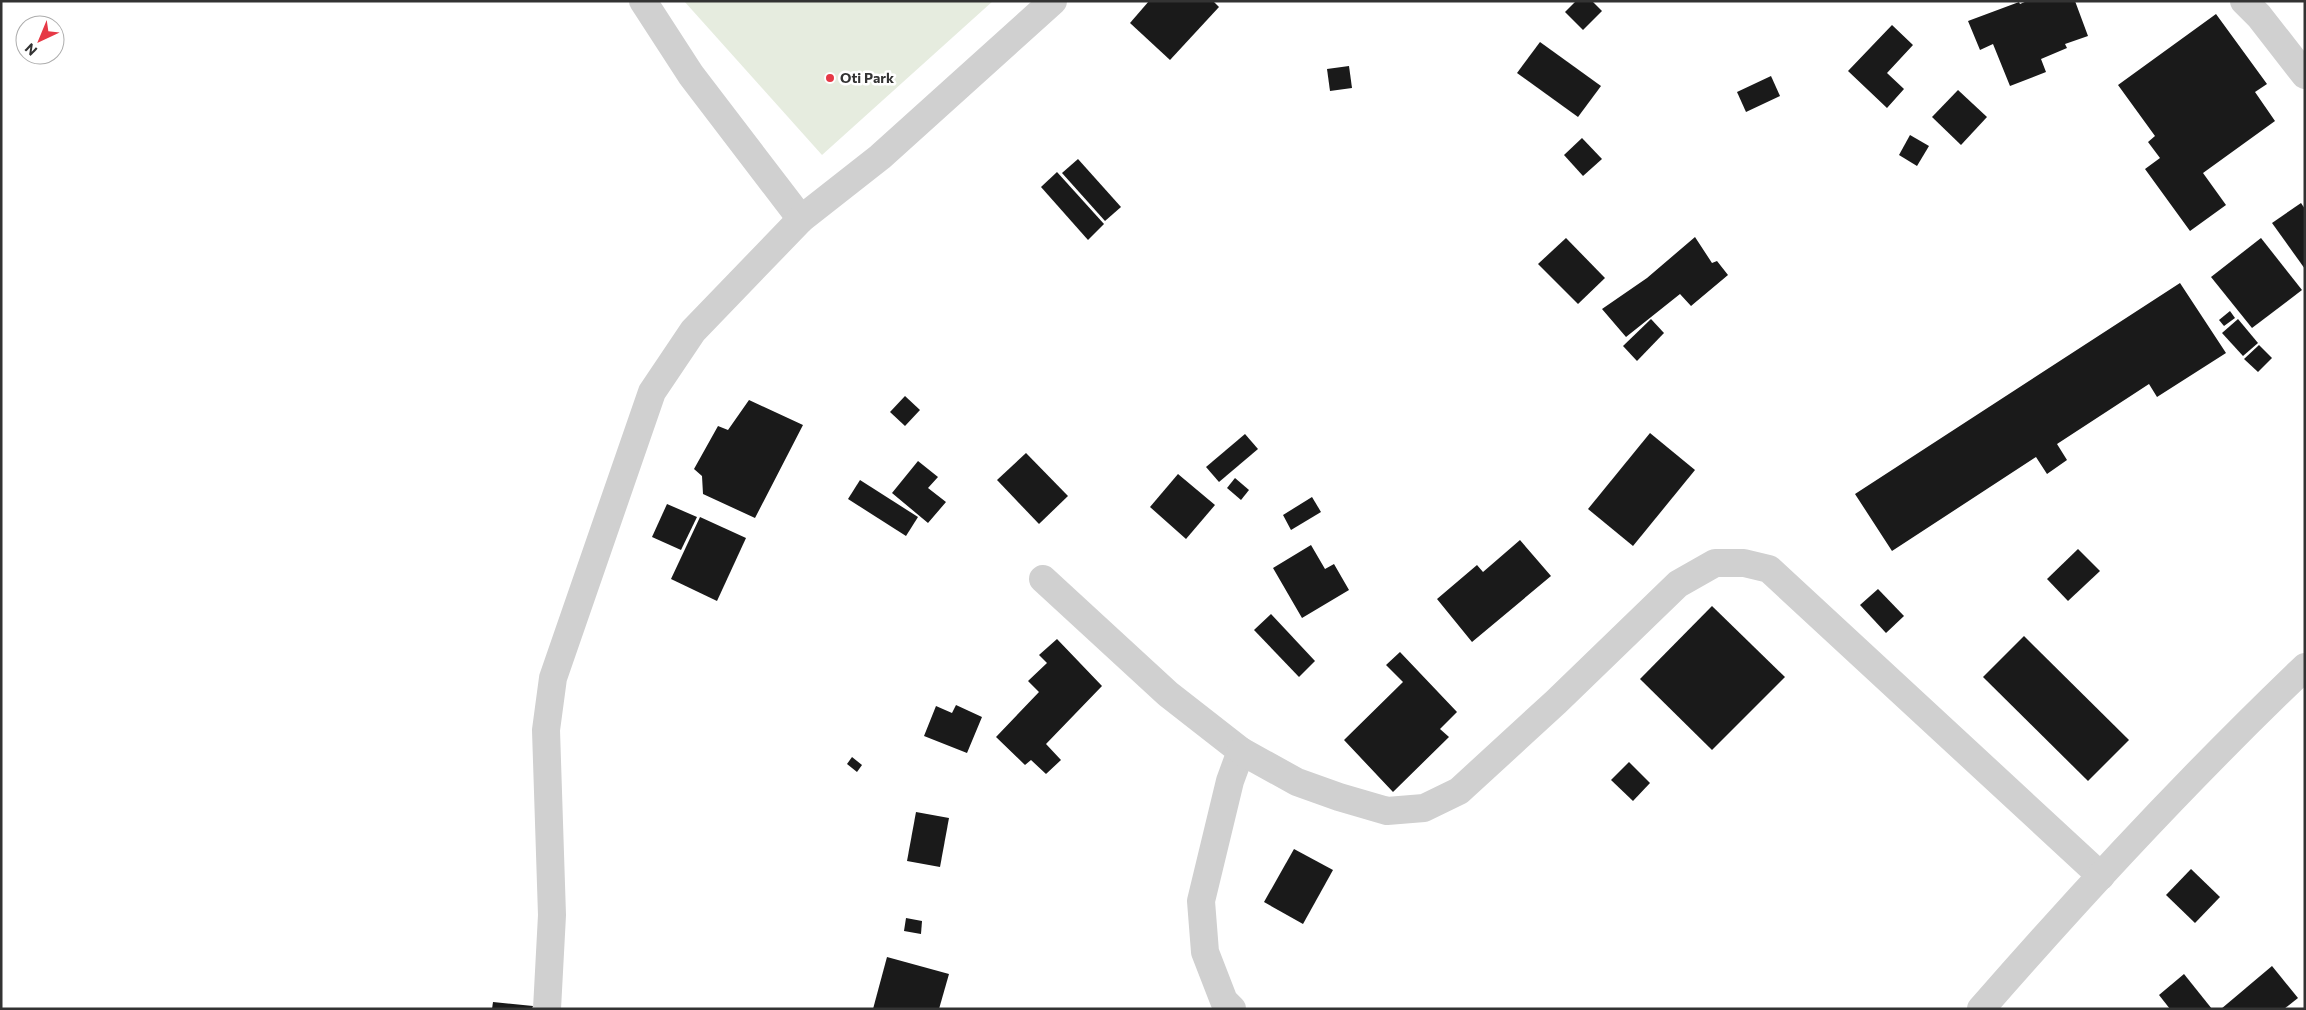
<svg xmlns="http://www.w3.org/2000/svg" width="2306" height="1010" viewBox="0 0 2306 1010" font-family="Commissioner,sans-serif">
  <rect width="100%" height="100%" fill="#fff"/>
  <!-- green -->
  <polygon fill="#e6ecdf" points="684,1 993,1 822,155"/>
  <!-- building -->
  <g fill="#1a1a1a">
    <polygon points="1149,1 1213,1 1219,7 1170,60 1130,23"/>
    <polygon points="1576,1 1592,1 1602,11 1583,30 1565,12"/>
    <polygon points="2027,1 2075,1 2088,36 2065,44 2067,48 2041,59 2046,72 2010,86 1993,44 1980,50 1968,21 2019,2 2020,4"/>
    <polygon points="2216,14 2267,84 2255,92 2275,121 2203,173 2226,205 2190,231 2145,169 2160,158 2148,142 2155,136 2118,85"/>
    <polygon points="1892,25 1913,45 1887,73 1904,89 1887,108 1848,71"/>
    <polygon points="1540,42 1601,86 1578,117 1517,73"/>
    <polygon points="1349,66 1352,88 1330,91 1327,69"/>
    <polygon points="1771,76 1780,96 1746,112 1737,92"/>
    <polygon points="1958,90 1987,117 1961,145 1932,117"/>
    <polygon points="1910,135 1929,146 1917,166 1899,155"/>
    <polygon points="1582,138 1602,159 1583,176 1564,155"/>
    <polygon points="1078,159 1121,207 1105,221 1062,173"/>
    <polygon points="1057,172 1104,224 1088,240 1041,187"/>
    <polygon points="2301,203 2305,209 2305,269 2272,223"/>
    <polygon points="1695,237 1712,263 1717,261 1728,275 1691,306 1680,294 1626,337 1602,309 1647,278"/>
    <polygon points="1566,238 1605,278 1578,304 1538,264"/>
    <polygon points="2261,238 2302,290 2252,328 2211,277"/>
    <polygon points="2180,283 2226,353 2157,397 2149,384 2057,444 2067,460 2047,474 2036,457 1892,551 1855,494"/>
    <polygon points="2230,311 2235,318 2224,326 2219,320"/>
    <polygon points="1651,319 1664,333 1637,361 1623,346"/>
    <polygon points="2238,319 2258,343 2243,356 2222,333"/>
    <polygon points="2259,345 2272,358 2258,372 2244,359"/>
    <polygon points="905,396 920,410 905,426 890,412"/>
    <polygon points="749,400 803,425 755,518 703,494 702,476 694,469 718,426 728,430"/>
    <polygon points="1650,433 1695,470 1633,546 1588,509"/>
    <polygon points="1245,434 1258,449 1219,482 1206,467"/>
    <polygon points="1026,453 1068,496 1039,524 997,480"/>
    <polygon points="918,461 938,477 928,488 946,502 928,523 892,493"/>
    <polygon points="1178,474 1215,505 1186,539 1150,507"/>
    <polygon points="1235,478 1249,490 1241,500 1227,488"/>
    <polygon points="860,480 918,517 906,536 848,499"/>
    <polygon points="1312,497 1321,512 1291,530 1283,515"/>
    <polygon points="667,504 697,517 681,550 652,537"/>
    <polygon points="700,517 746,538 717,601 671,579"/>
    <polygon points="1520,540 1551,576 1472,642 1437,599 1477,565 1483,572"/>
    <polygon points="1311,545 1325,569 1334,564 1349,590 1302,618 1273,568"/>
    <polygon points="2078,549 2100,571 2068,601 2047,579"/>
    <polygon points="1878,589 1904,616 1886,633 1860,605"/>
    <polygon points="1712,606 1785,677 1712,750 1640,679"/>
    <polygon points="1271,614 1315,661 1299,677 1254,630"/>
    <polygon points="2024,636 2129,740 2088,781 1983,677"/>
    <polygon points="1057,639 1102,686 1046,744 1061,760 1046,774 1031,760 1025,765 996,737 1039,692 1028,681 1047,663 1039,655"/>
    <polygon points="1400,652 1457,712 1440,729 1449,737 1393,792 1344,740 1403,682 1386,665"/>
    <polygon points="956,705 982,717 967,753 924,736 936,706 952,713"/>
    <polygon points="852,757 862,765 857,772 847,764"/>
    <polygon points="1629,762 1650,783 1633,801 1611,780"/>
    <polygon points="916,812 949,818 940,867 907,861"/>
    <polygon points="1294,849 1333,870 1303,924 1264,902"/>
    <polygon points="2191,869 2220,897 2195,923 2166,895"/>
    <polygon points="906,918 922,921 921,934 904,931"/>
    <polygon points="887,957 949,974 939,1009 873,1009"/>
    <polygon points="2272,966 2298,998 2284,1009 2221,1009"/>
    <polygon points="2184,974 2212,1009 2170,1009 2159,995"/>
    <polygon points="493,1002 533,1006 532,1009 492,1009"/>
  </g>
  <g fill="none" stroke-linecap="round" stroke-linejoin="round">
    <!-- minor -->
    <g stroke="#d0d0d0" stroke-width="28">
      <polyline points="643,1 691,75 801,219"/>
      <polyline points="2244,1 2259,16 2305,75"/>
      <polyline points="1043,579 1168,694 1241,751 1230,781 1201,901 1205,952 1224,1001 1232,1009"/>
      <polyline points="1241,751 1297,782 1339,797 1387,811 1424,808 1459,791 1556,702 1678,584 1715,563 1744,563 1769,569 2101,876"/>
      <polyline points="547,1009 552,915 546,730 553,678 652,392 693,331 801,219 880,157 1053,1"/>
      <path d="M1981,1009C2084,891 2191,776 2305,667"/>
    </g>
  </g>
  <!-- markers -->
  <circle fill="#e63946" stroke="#fff" stroke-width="2" cx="830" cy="78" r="5"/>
  <g text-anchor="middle" stroke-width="5" stroke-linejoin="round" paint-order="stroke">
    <!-- poi labels -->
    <g font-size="14" font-weight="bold" fill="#333" stroke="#fff" text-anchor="start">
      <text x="840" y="83">Oti Park</text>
    </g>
  </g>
  <!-- border -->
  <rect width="2306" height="1010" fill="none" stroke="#333333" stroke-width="5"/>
  <!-- north arrow -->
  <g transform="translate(40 40) rotate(224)"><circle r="24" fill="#ffffff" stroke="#adadad"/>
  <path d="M0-4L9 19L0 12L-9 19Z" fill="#e63946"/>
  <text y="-8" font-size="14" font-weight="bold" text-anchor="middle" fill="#333333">N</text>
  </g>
</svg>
